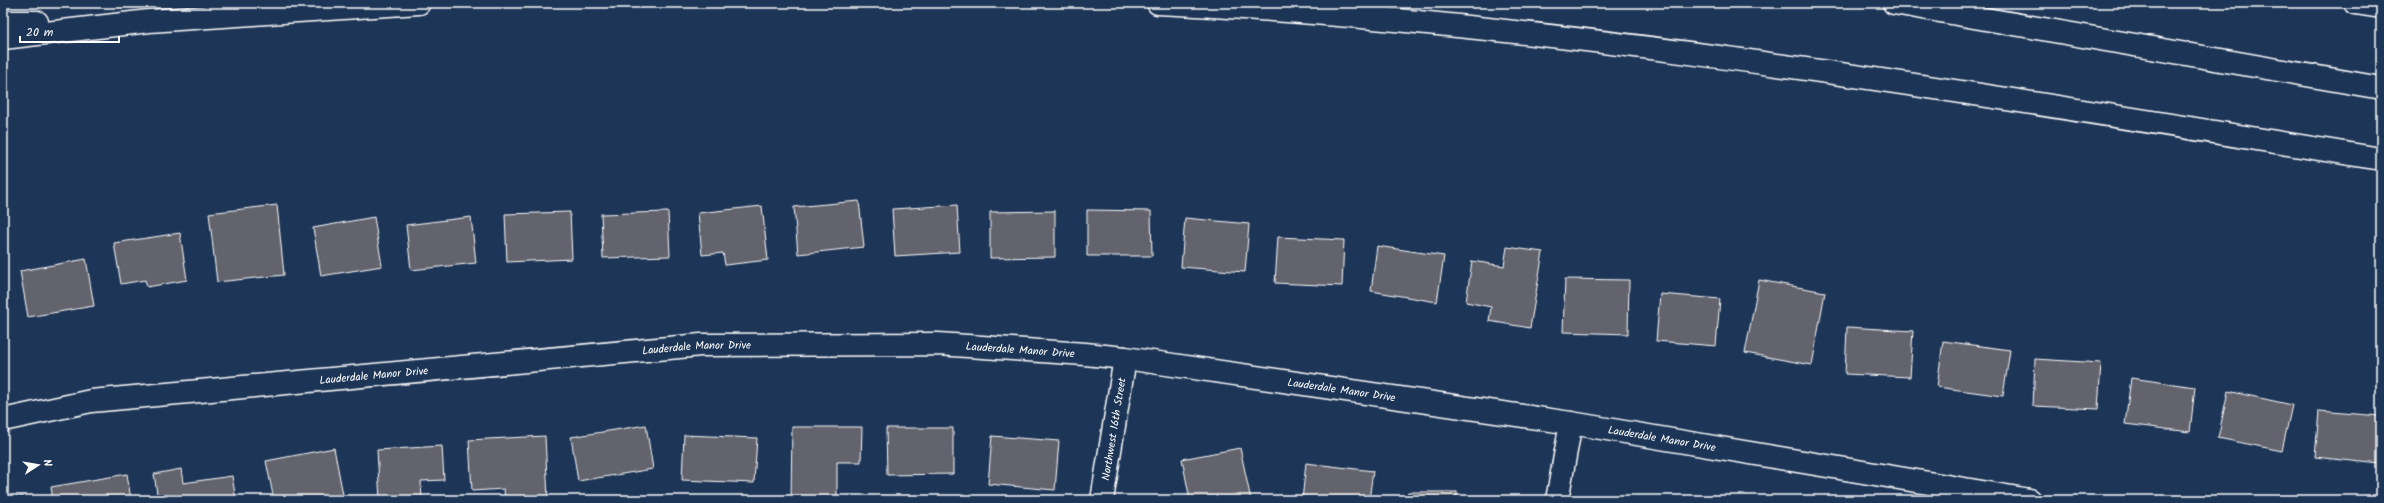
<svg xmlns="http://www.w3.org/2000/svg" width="2384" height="503" viewBox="0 0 2384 503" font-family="Kalam,sans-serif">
  <rect width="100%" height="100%" fill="#1d3557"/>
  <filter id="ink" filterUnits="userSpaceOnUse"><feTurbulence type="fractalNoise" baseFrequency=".025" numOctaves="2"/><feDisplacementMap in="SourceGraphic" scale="8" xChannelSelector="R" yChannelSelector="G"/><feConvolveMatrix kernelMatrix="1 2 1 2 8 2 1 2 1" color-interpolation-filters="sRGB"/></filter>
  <g filter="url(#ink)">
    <!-- building -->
    <g fill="#64646d" stroke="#fff">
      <polygon points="859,201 864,247 798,254 794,207"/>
      <polygon points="277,205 284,275 217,282 209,213"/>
      <polygon points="957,205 960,252 895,256 892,209"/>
      <polygon points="762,206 768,260 725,265 723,253 702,255 698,213"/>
      <polygon points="1087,210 1151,211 1152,256 1087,256"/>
      <polygon points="1055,211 1055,257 990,258 990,212"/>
      <polygon points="570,212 572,259 507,262 505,214"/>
      <polygon points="668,212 670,256 603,258 601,214"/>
      <polygon points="374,217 382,266 321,276 313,228"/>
      <polygon points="471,217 476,263 411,270 406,225"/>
      <polygon points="1185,218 1249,224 1245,272 1181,267"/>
      <polygon points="180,233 187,280 147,287 145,280 121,284 114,243"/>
      <polygon points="1278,237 1344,240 1342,286 1275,283"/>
      <polygon points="1377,246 1444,256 1437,302 1371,291"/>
      <polygon points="1507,247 1543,252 1530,328 1489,321 1491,307 1466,302 1472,261 1504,266"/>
      <polygon points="86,259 94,306 28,317 20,271"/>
      <polygon points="1565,279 1629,280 1628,334 1563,332"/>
      <polygon points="1759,280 1825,292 1812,365 1745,353"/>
      <polygon points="1660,294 1720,299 1716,346 1656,341"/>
      <polygon points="1847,327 1913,331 1910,377 1845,374"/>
      <polygon points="1943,341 2010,350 2003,396 1937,387"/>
      <polygon points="2035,359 2101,363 2098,409 2033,406"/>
      <polygon points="2131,378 2195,387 2190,432 2125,424"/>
      <polygon points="2228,391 2292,405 2282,451 2218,438"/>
      <polygon points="2319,411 2381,416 2380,464 2315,457"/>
      <polygon points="646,425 653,469 578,481 571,437"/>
      <polygon points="792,427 862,427 861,462 837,462 837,500 791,500"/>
      <polygon points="886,428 953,428 953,474 887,475"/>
      <polygon points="684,435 757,438 754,483 682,480"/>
      <polygon points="545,436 548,500 505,500 504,489 472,491 469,440"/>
      <polygon points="992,436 1059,441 1055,490 988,484"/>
      <polygon points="442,446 444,480 421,481 422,500 380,500 377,450"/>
      <polygon points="334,448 344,500 274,500 266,461"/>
      <polygon points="1240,448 1251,500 1190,500 1182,459"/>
      <polygon points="1306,463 1373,471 1369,500 1302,500"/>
      <polygon points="181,469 183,483 232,476 236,500 158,500 154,474"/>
      <polygon points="127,474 131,500 53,500 51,487"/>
      <rect x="1408" y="492" width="49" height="8"/>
      <polygon points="23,496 24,500 3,500"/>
    </g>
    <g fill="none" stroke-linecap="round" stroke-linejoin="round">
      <defs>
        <g id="minor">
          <path id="s1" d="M3,420L91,401L701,345L938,344L1085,354L1125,358L1571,423L2030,500"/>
          <path id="s2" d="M1102,500L1125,358"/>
          <polyline points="1557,500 1571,423"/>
        </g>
        <g id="motorway">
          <path d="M1158,3C1569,23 1975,94 2381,159"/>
          <polyline points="1894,3 2381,88"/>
          <polyline points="2355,3 2381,7"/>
          <polyline points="3,22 37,22"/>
          <polyline points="3,38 149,21 419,3"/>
        </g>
      </defs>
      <!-- minor casing -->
      <use href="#minor" stroke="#fff" stroke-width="25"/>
      <!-- motorway casing -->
      <use href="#motorway" stroke="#fff" stroke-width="25"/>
      <!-- minor -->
      <use href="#minor" stroke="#1d3557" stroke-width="22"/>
      <!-- motorway -->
      <use href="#motorway" stroke="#1d3557" stroke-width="22"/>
    </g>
  </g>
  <g text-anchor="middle" stroke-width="3" stroke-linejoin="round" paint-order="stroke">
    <!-- street labels -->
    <g font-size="11" fill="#fff" stroke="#1d3557">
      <text dy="4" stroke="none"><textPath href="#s1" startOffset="698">Lauderdale Manor Drive</textPath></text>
      <text dy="4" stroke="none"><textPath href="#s1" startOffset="1022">Lauderdale Manor Drive</textPath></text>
      <text dy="4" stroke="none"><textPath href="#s1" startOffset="374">Lauderdale Manor Drive</textPath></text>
      <text dy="4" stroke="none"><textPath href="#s1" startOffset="1346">Lauderdale Manor Drive</textPath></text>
      <text dy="4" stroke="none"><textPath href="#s2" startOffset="72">Northwest 16th Street</textPath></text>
      <text dy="4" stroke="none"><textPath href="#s1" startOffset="1670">Lauderdale Manor Drive</textPath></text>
    </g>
  </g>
  <!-- margin -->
  <rect width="2384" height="503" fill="none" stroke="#1d3557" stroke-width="16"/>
  <rect x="8" y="8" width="2368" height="487" fill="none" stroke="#fff" stroke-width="1.5" filter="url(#ink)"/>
  <!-- north arrow -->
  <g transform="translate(38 465) rotate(78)" stroke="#1d3557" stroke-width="3" paint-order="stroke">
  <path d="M0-3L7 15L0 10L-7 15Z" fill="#ffffff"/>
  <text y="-6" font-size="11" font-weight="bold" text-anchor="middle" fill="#ffffff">N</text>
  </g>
  <!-- scale -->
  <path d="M20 36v6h99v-6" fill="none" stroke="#ffffff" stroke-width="2"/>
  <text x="26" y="36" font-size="12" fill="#ffffff" stroke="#1d3557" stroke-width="3" paint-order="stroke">20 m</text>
</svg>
